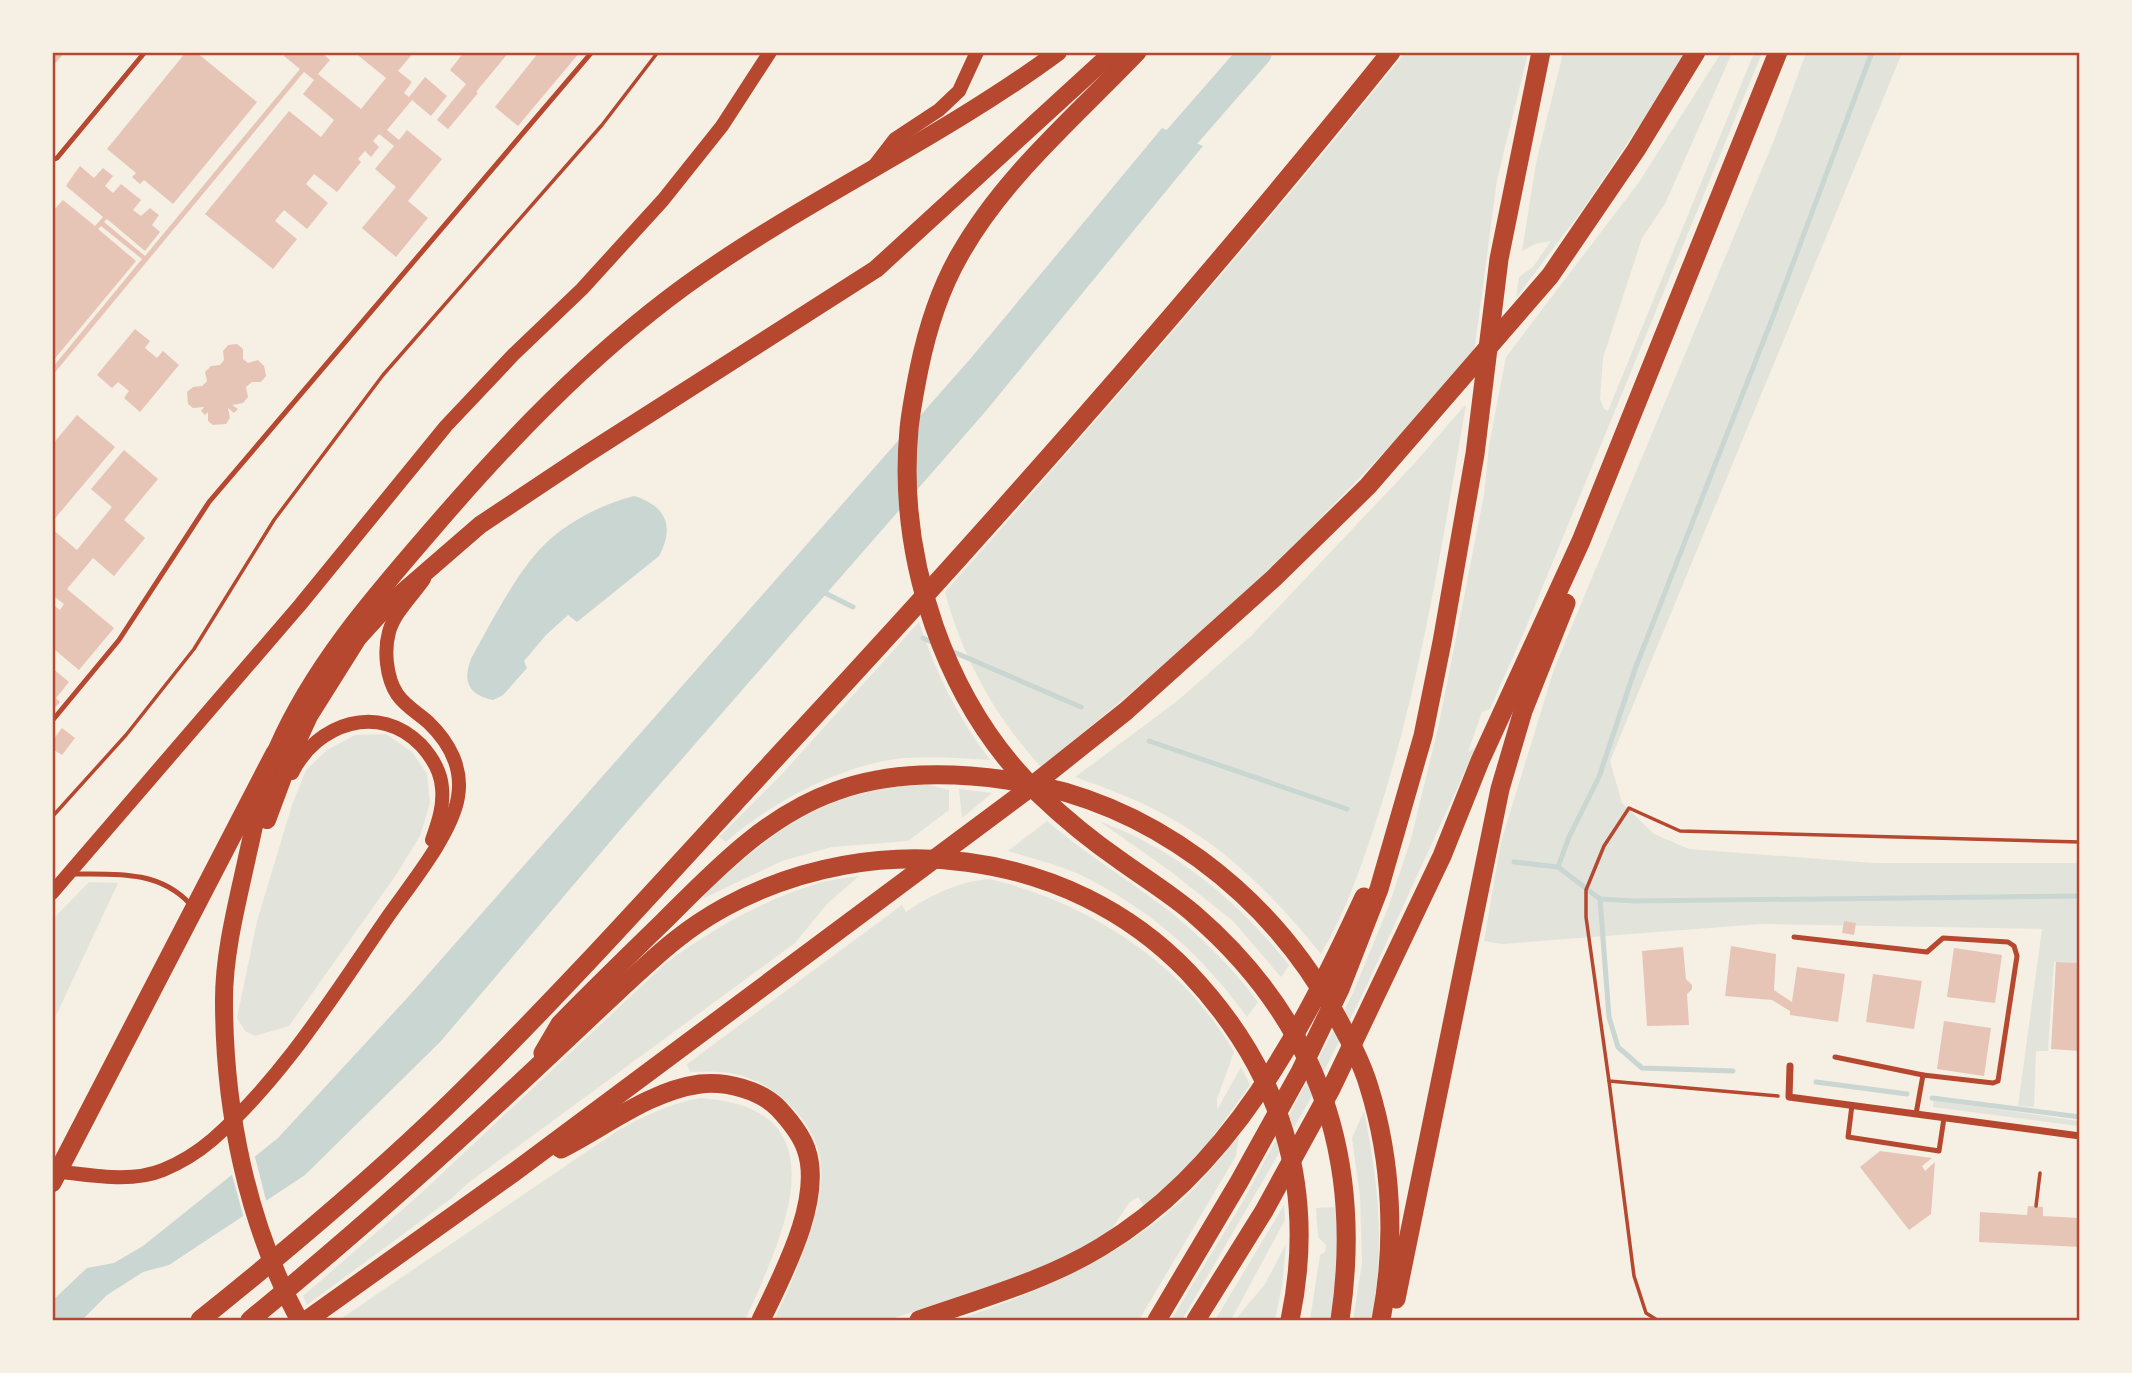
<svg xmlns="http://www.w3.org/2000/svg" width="2132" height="1373" viewBox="0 0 2132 1373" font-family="Arial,sans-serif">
  <rect width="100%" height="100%" fill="#f6efe4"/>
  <!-- green -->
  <g fill="#e2e4dc">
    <path d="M1405,53H1528L1497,180L1474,353L1394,442L1254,587L1138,687L1041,767C995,717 962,657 945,592C1102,415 1257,237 1405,53Z"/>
    <polygon points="1563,53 1688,53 1583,209 1516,298 1519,277 1533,267 1551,241 1535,244 1522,251 1536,163"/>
    <polygon points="1721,53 1732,53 1665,204 1642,238 1603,358 1600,399 1604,409 1608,411 1754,53 1762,53 1524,632 1490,709 1482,712 1468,752 1476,747 1366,987 1307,1105 1182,1320 1171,1320 1242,1203 1296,1102 1353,993 1388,908 1411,839 1439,724 1484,495 1489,445 1506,357 1639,182"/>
    <polygon points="1806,53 1902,53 1610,761 1622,803 1654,834 1689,849 1874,863 2079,863 2079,963 2054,962 2048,1051 2036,1051 2034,1107 2018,1106 2042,929 1761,924 1502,944 1484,941 1501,842 1554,669 1774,140"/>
    <path d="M1466,404C1443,539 1422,675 1381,806C1365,856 1348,908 1321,954C1277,899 1228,849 1165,815C1136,799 1106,788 1075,777L1176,702L1251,636L1413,465Z"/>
    <path d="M919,622C935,672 958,718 990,760C961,758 933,756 904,758C843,764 771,802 726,842L719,837L782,774Z"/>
    <polygon points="386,734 412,752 427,774 430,803 420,836 396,875 289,1026 255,1036 245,1031 237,1018 257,921 292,805 306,770 327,750 355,735"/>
    <path d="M926,784L949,790V810L908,841L832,847L782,861L704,898L702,895C777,829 822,790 926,784Z"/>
    <polygon points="959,789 992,793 962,818"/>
    <path d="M1047,821C1083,852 1122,876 1160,904C1197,932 1230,965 1258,1002L1247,1017C1202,955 1153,912 1085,877C1061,865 1033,859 1008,851Z"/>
    <path d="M1099,821C1176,849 1238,901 1289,965L1281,977L1233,921L1170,871Z"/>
    <path d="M859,876L828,903L795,943L468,1183L452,1198L307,1305L303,1296L417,1197L666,963C712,929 761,901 816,884C829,880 844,878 859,876Z"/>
    <path d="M990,879C1089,903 1182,962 1234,1052L1217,1099V1110L1241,1067L1250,1085L1198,1157L1145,1207L1138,1197L1129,1203L1113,1227L1095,1241L1070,1255L1012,1279L888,1320H774C793,1282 826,1206 821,1163C818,1137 800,1112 780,1096C750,1073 727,1070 690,1072L687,1064L902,905L906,912C930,895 960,881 990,879Z"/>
    <polygon points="89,882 118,883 53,1022 53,919"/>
    <path d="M700,1098C847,1107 782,1238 745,1320H339L617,1131C644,1116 669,1104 700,1098Z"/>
    <polygon points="1934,1100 2079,1121 2079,1126 1933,1107"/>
    <path d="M1364,1111C1378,1181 1386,1250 1371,1320H1353L1362,1263L1360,1196L1352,1138Z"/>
    <path d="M1239,1136L1236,1156L1139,1320H957C1033,1294 1107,1263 1170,1211C1197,1189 1217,1162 1239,1136Z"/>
    <polygon points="1284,1205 1285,1220 1231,1320 1215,1320"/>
    <polygon points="1338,1207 1335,1298 1330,1320 1310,1320 1320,1255 1325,1252 1326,1245 1318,1237 1316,1208"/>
    <polygon points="1286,1244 1282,1286 1275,1320 1235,1320 1265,1284"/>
  </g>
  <!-- water -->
  <g fill="#c9d6d2">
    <polygon points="1162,128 1203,146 985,412 626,823 441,1041 305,1175 169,1265 143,1272 107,1295 82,1320 53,1320 53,1300 87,1268 114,1263 143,1246 278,1138 409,996 971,358"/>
    <path d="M634,496C666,506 675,526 659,556L577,622L568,615L546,635L524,661L527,668L503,695L493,700C469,695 462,682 471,659C489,626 518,570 544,545C567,522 602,504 634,496Z"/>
  </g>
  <!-- pier -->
  <polygon fill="#f6efe4" points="254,1153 267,1204 244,1219 231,1171"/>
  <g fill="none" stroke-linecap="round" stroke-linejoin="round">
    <!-- stream -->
    <g stroke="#c9d6d2" stroke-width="5">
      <polyline points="821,591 853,607"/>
      <polyline points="923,638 934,643"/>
      <polyline points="949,650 1081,707"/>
      <polyline points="1149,741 1347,809"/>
      <polyline points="1514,862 1558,867 1600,899 1635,901 2080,896"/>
      <polyline points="1558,867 1569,837 1599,777 1635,669 1774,314 1872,52"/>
      <polyline points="1600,899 1609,1017 1618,1047 1642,1068 1733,1071"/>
      <polyline points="1816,1082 1907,1094"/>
      <polyline points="1932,1098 2080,1117"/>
    </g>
    <!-- river -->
    <polyline stroke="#c9d6d2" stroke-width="32" points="1153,170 1256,52"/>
  </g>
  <!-- building -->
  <g fill="#e6c5b7">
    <polygon points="52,52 65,52 52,67"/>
    <polygon points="186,52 196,52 257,102 173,204 144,180 140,184 132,177 136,173 107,149"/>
    <polygon points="287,52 321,52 330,60 318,74 361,109 386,78 354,52 414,52 398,71 412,82 404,93 409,97 425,77 447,96 431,116 412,100 387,130 399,140 407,130 442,159 408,201 428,218 396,257 362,228 396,187 375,169 394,146 379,134 373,141 379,147 371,157 365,151 358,159 361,162 337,192 314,174 306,184 328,203 307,229 284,210 275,221 297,239 273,269 205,214 289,111 321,137 334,120 303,94 314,80 304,72 52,376 52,368 142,259 101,226 98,229 136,261 52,362 52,212 63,200 95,226 103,217 66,186 74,174 80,166 94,178 103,168 113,176 105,186 113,193 121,184 141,200 133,210 141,216 150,208 159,215 152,225 160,232 145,251 107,219 104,222 145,256 300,69 284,56"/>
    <polygon points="464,52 509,52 476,92 478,93 448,129 437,120 466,84 450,70"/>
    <polygon points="539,52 580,52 518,126 495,107"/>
    <polygon points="135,329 150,341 145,348 157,358 163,351 179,365 140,412 124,398 129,391 118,382 112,388 97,375"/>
    <polygon points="237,344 243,349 243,359 248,363 258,360 264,366 266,376 261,382 252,382 246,387 248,397 243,403 232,405 238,409 234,413 228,408 230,418 226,424 213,425 208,421 208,412 205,415 201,411 204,407 193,408 188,404 187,392 193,387 202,386 207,381 205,372 211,366 220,365 224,360 223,351 228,345"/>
    <polygon points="77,415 115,447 52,522 52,445"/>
    <polygon points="124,450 158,479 124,520 145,538 114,576 93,558 67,589 114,628 79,670 55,650 52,652 52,604 60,610 64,604 52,595 52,529 77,550 112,507 91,489"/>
    <polygon points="52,668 69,682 56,698 60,702 52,711"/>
    <polygon points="62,728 75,738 62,755 52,749 52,741"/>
    <polygon points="1844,921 1856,923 1854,935 1842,933"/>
    <polygon points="1731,946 1776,954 1774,990 1792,1002 1797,967 1845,974 1838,1022 1790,1015 1790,1011 1772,1000 1725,996"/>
    <polygon points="1683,947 1686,979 1692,985 1692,989 1687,994 1689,1025 1647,1026 1642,951"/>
    <polygon points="1954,948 2002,955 1995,1003 1947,997"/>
    <polygon points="2056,962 2080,963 2080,1051 2051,1049"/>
    <polygon points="1873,974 1922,981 1914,1029 1866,1022"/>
    <polygon points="1944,1021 1991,1028 1984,1076 1937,1069"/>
    <polygon points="1880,1151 1932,1158 1922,1166 1925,1171 1935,1162 1931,1214 1909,1230 1860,1167"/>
    <polygon points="2028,1206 2043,1207 2043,1216 2080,1218 2080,1247 1979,1242 1980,1212 2027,1215"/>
  </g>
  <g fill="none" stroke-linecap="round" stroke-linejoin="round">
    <!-- path -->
    <g stroke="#b5482f" stroke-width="3.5">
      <polyline points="52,817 126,735 194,649 274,520 383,375 602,125 658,52"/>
      <polyline points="1609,1081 1634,1276 1646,1313 1657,1320"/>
      <polyline points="1778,1096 1609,1081 1586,917 1586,890 1604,846 1629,808 1680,831 2080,842"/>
      <polyline points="2036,1206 2040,1173"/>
    </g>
    <!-- service -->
    <g stroke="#b5482f" stroke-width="5">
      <polyline points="52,160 57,158 145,52"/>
      <polyline points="52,721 119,640 209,502 592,52"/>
      <path d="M72,874C115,874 159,870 190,904"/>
      <polyline points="1794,937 1927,952 1943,938 2008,942 2014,946 2017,956 1998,1081 1993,1083 1923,1075 1916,1114"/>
      <polyline points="1835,1057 1923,1075"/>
      <polyline points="1852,1105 1848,1137 1939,1151 1944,1118"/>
    </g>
    <!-- minor -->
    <polyline stroke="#b5482f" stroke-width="7" points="1790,1066 1789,1097 2080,1136"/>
    <!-- secondary -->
    <g stroke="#b5482f" stroke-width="14">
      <polyline points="875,165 895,139 939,110 959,91 977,52"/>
      <path d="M292,773C317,723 379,702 421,745C431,756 441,772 442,788C444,806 438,823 432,840"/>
      <polyline points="52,893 300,605 446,426 513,355 582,289 663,200 722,126 770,52"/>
      <path d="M52,1171C87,1174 129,1184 163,1170C180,1163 198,1152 212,1140C284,1077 335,993 389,915C410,885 452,834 458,797C463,768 449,742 428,722C418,713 405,706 397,694C386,677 384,650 389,632C394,613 413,595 424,579"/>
    </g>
    <!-- trunk -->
    <g stroke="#b5482f" stroke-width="18">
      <polyline points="267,820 292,753 309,716 358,638 390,603 480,525 585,455 876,269 1113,52"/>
      <path d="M299,1320C247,1223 224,1110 224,1000C224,951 238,900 248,853C256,819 262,781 277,749C313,667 371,600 429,533C507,442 588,357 685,286C804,200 939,140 1058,52"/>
    </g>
    <!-- motorway -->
    <g stroke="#b5482f" stroke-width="19">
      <path d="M1137,52C1074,118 1004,176 959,256C939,291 927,330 919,369C915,389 911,409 909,429C897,559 945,703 1039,794C1065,819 1092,841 1121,861C1146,879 1172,895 1194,914C1319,1022 1364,1159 1340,1320"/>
      <path d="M543,1053L560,1024C594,989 629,955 664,921C715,870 767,815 836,791C891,771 950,772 1007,780C1148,799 1270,893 1337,1017C1349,1039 1362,1063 1369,1087C1392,1161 1396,1244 1381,1320"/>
      <path d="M561,1149C605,1127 649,1091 700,1084C726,1081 761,1090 779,1109C790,1121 801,1134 806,1149C824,1199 782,1276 761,1320"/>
      <polyline points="52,1183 275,753"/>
      <polyline points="1396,1299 1500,789 1523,711 1566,603"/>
      <path d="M200,1320C286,1251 371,1180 451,1102C572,984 684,857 799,733C1004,512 1202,287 1391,52"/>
      <path d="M250,1320C348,1240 442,1156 535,1069C563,1043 590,1017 618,991C654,958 681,931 725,907C874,826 1068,847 1188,972C1281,1070 1318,1187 1290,1320"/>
      <polyline points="307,1320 513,1173 1023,793 1126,711 1274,578 1368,486 1550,276 1636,150 1696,52"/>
      <path d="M919,1320C979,1299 1045,1281 1101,1247C1231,1169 1302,1031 1364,897"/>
      <polyline points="1157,1320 1239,1182 1300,1072 1340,989 1379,889 1423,736 1442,642 1475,454 1499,259 1541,52"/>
      <polyline points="1196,1320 1264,1211 1331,1089 1442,856 1480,761 1581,541 1778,52"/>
    </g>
  </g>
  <!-- border -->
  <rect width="2132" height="1373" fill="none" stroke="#f6efe4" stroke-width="108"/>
  <rect x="54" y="54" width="2024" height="1265" fill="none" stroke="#b5482f" stroke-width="2.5"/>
</svg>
